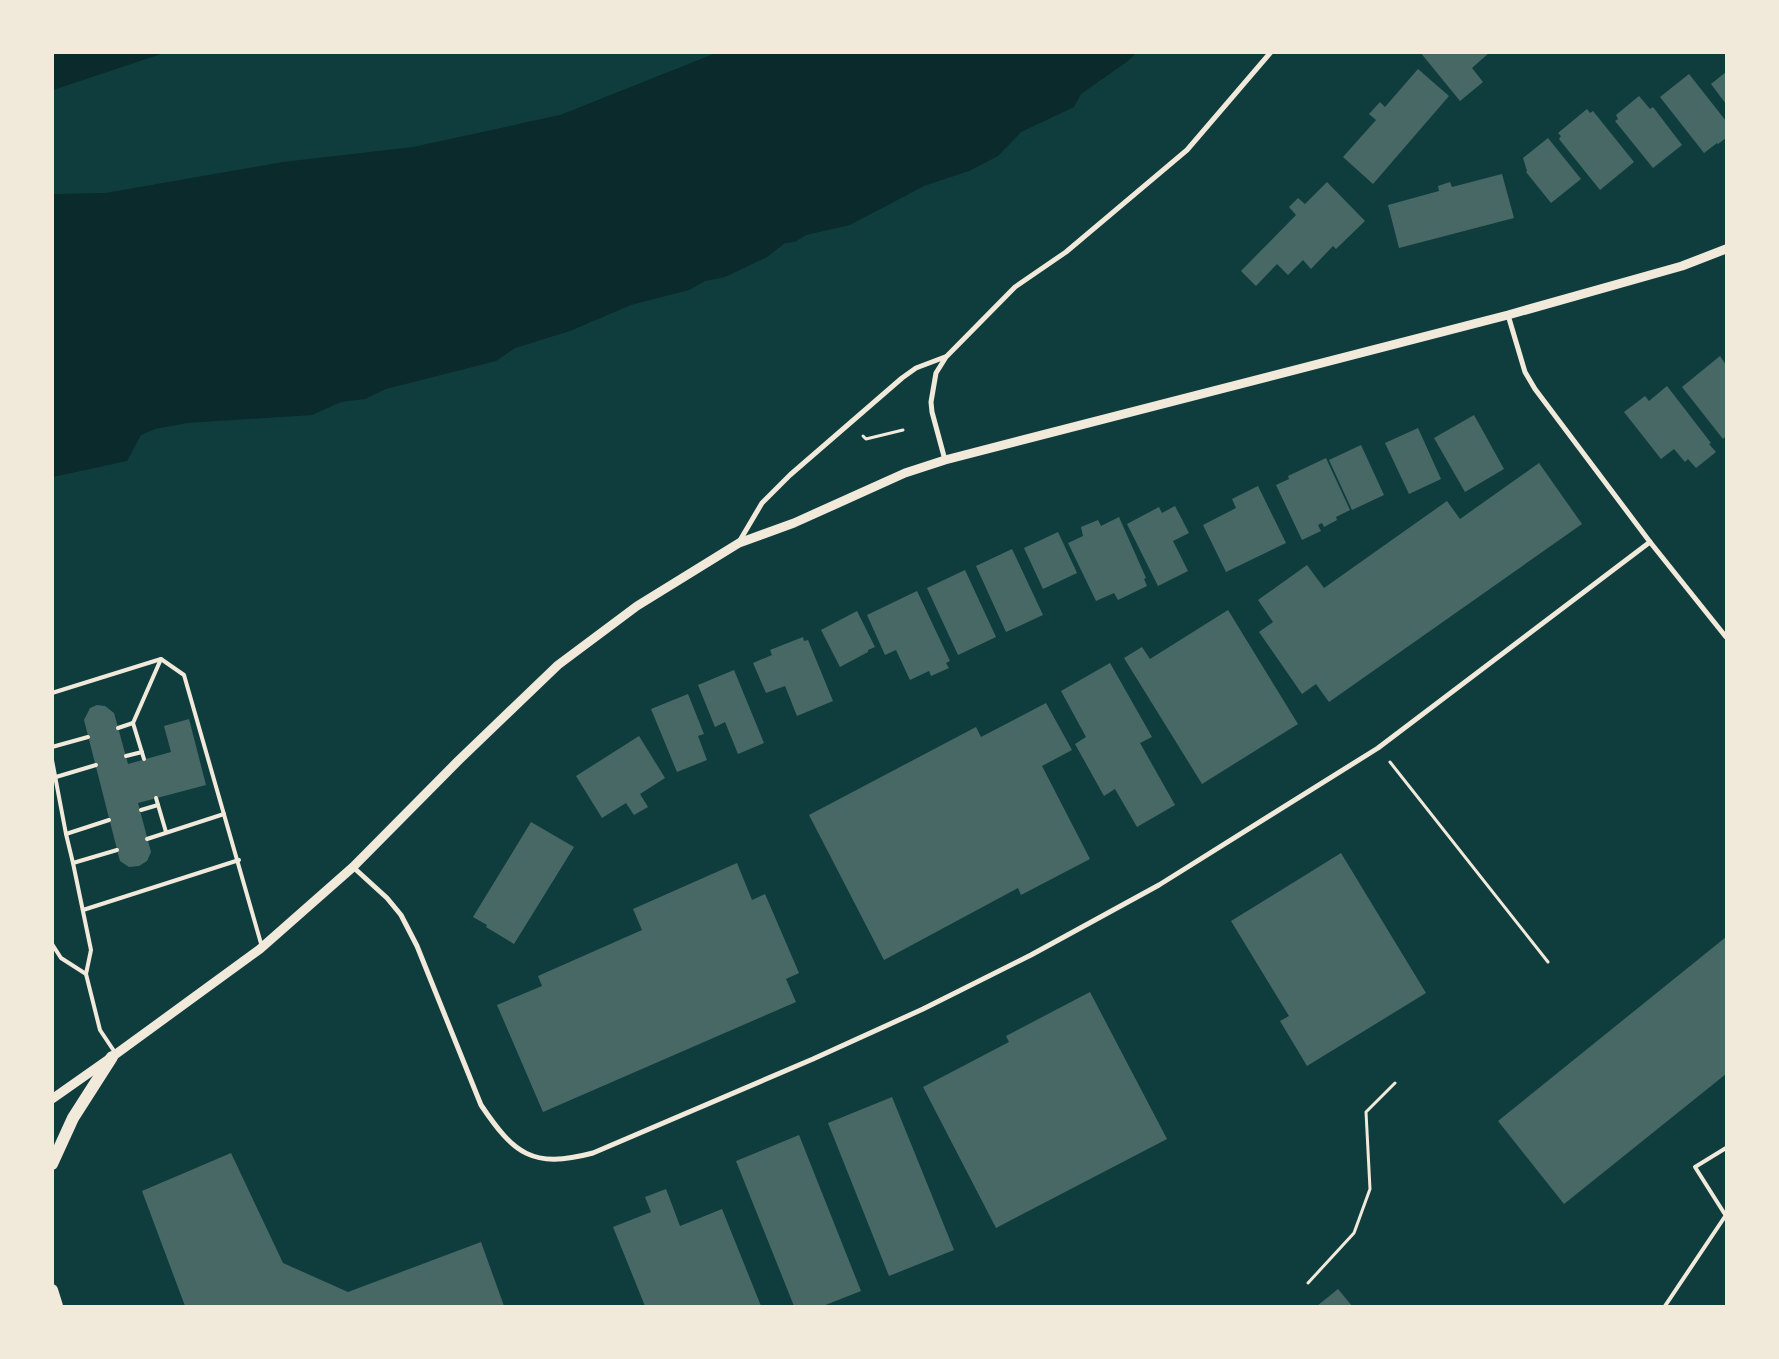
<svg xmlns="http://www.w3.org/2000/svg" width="1779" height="1359" viewBox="0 0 1779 1359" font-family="'Open Sans',sans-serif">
  <rect width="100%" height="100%" fill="#0f3d3e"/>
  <!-- water -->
  <g fill="#0a2a2b">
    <polygon points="53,52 164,52 164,53 53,90"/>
    <polygon points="716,53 1136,53 1128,61 1081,94 1074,107 1021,132 998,156 969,171 924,186 850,225 806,235 795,242 785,243 767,257 725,277 705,281 689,290 631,305 570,331 515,348 496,361 386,389 365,399 341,402 312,415 187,423 155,429 141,435 127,461 53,477 53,194 105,193 283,162 413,147 560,115"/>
  </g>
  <!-- building -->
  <g fill="#486865">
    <polygon points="1420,52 1490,52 1472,68 1483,82 1460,101"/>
    <polygon points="1418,69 1449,96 1373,184 1343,157 1376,120 1369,114 1380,102 1385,107"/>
    <polygon points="1726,72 1726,104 1711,84"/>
    <polygon points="1689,74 1726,121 1726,138 1718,144 1717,143 1704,153 1660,97"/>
    <polygon points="1639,96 1650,109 1653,107 1682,145 1653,168 1615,121 1618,119 1616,115"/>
    <polygon points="1587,109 1590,113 1593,111 1634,162 1600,190 1559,139 1561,136 1558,133"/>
    <polygon points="1548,138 1581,179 1551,203 1526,172 1527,171 1523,158"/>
    <polygon points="1502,174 1514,218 1399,248 1388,205 1439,191 1438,186 1450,182 1452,187"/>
    <polygon points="1327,182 1365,221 1336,249 1333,246 1311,269 1303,260 1288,275 1277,264 1256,286 1241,271 1296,215 1289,207 1298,198 1305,204"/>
    <polygon points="1720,356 1726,365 1726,436 1723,439 1682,387"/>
    <polygon points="1667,386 1711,443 1709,444 1716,452 1696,468 1688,459 1685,462 1674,449 1661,459 1624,412 1645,396 1649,401"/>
    <polygon points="1474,415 1504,469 1465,492 1434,438"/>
    <polygon points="1418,428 1441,479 1409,494 1385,443"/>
    <polygon points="1361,445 1384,495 1352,510 1329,460"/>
    <polygon points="1326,458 1350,510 1336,517 1337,520 1324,527 1322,523 1318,525 1321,531 1302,540 1276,485 1289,479 1288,476"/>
    <polygon points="1539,463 1582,524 1329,702 1316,684 1302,694 1259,632 1273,622 1258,600 1307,565 1324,588 1447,501 1460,519"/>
    <polygon points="1258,486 1286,543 1226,572 1203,525 1236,508 1232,499"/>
    <polygon points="1175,506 1189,533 1173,541 1188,571 1158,586 1127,524 1159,507 1162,513"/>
    <polygon points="1119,517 1146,578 1144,579 1147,586 1118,600 1114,593 1096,601 1068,543 1083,536 1081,527 1098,520 1101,526"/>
    <polygon points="1058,532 1077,573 1043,589 1024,548"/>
    <polygon points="1012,549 1043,615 1006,632 976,566"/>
    <polygon points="965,570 996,637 958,655 927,588"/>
    <polygon points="917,591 950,661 946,663 949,668 931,676 929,671 910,680 896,650 885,655 867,615"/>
    <polygon points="1228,610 1298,724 1202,784 1124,658 1142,647 1150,659"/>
    <polygon points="857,611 875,647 868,650 868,652 840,667 821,630"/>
    <polygon points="803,637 804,641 808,640 833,701 797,716 785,686 766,693 753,663 772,655 770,650"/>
    <polygon points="1110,663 1152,737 1140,743 1175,805 1137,827 1115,789 1104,796 1075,744 1086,737 1061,691"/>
    <polygon points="734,670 764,743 738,754 725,722 715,727 698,685"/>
    <polygon points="688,694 704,734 698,736 707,760 677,772 651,709"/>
    <polygon points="1046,703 1072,750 1042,766 1090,859 1021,895 1018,888 884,960 809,815 976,727 981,737"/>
    <polygon points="97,705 105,706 114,713 128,764 171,752 164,726 189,719 206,785 138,803 151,852 147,861 139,866 129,867 120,861 84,720 90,708"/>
    <polygon points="639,736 665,778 640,794 648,807 634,815 626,803 602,818 576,776"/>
    <polygon points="531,822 574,847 514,944 486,927 487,925 473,917"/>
    <polygon points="1341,853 1426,993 1307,1066 1280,1021 1289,1016 1231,921"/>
    <polygon points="737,863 752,900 765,894 799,973 786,979 796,1002 543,1112 497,1005 542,986 538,976 642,930 633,909"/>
    <polygon points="1726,937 1726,1074 1564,1204 1498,1121"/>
    <polygon points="1090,992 1167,1139 996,1228 923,1087 1009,1042 1006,1036"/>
    <polygon points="892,1097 954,1250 889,1276 828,1123"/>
    <polygon points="799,1135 861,1291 823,1306 794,1306 736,1161"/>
    <polygon points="231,1153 283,1263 348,1292 481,1242 504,1306 185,1306 142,1191"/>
    <polygon points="666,1189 680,1226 722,1209 761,1306 645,1306 613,1227 651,1212 645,1197"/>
    <polygon points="1338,1289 1352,1306 1317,1306"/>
  </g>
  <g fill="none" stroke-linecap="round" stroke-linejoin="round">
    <!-- path -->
    <g stroke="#f1e9da" stroke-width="3">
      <polyline points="863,436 866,439 903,430"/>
      <polyline points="1390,762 1548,962"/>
      <polyline points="1308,1283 1354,1233 1370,1189 1366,1112 1395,1083"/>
    </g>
    <!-- service -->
    <g stroke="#f1e9da" stroke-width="4">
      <polyline points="52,693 161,659 184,675 262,947"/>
      <polyline points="118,728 133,723"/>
      <polyline points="52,747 88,737"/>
      <polyline points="126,756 142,752"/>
      <polyline points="144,759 133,723 161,659"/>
      <polyline points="52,760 66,834 73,863 91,950 86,974 100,1030 116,1054"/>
      <polyline points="56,777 96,765"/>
      <polyline points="156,798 166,832"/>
      <polyline points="141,810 158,805"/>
      <polyline points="66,834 109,820"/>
      <polyline points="147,839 224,814"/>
      <polyline points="73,863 117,850"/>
      <polyline points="83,910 239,860"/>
      <polyline points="52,944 61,958 86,974"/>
      <polyline points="1726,1216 1695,1167 1726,1148"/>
      <polyline points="1665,1306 1726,1215"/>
    </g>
    <!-- minor -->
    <g stroke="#f1e9da" stroke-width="5">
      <polyline points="1508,315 1525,372 1535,389 1650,542 1726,637"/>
      <polyline points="945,460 932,412 931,402 936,373 946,357 1015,287 1066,252 1187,150 1271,52"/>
      <polyline points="739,542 762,503 790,475 902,378 916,368 945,357"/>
      <path d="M353,867L387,898L401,915L417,946L481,1105C514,1154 532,1169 593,1153L813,1059L923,1009L1031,955L1159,885L1378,748L1650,542"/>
    </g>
    <!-- tertiary -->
    <polyline stroke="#f1e9da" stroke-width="9" points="52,1099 116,1054 260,949 353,867 458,761 558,665 637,606 739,543 794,523 905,473 945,460 1508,315 1682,266 1726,249"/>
    <!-- primary -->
    <g stroke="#f1e9da" stroke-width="12">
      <polyline points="52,1164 73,1118 112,1057"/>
      <polyline points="52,1290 57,1306"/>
    </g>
  </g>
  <!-- border -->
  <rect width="1779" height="1359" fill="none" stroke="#f1e9da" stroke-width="108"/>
</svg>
